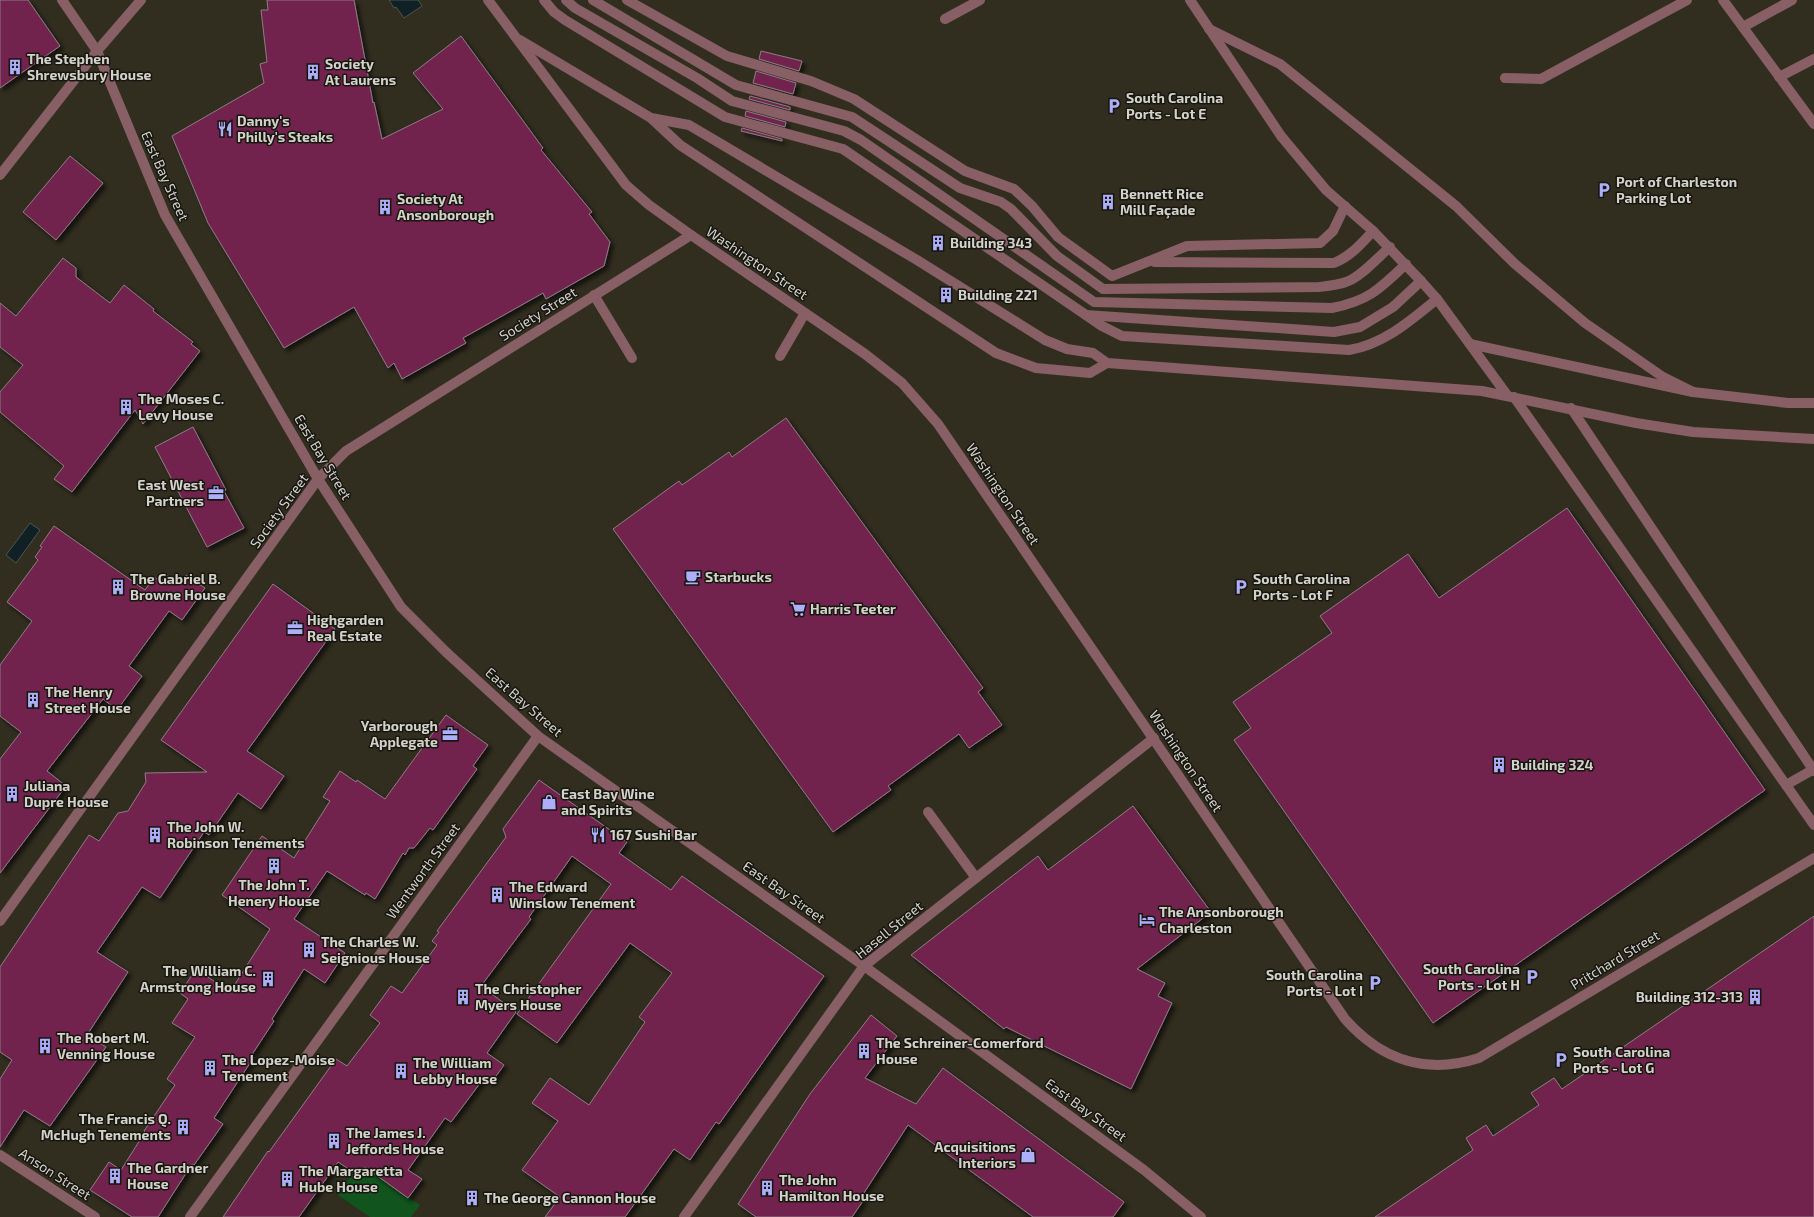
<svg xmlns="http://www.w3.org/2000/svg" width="1814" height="1217" viewBox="0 0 1814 1217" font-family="'Exo 2',sans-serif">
  <defs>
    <filter id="shadow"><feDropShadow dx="3.5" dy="3.5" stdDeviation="2" flood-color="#0009"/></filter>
  </defs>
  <rect width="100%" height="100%" fill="#312e20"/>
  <!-- green -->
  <polygon fill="#11541d" points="365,1167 420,1205 411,1217 370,1217 338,1195 354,1172 356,1173 360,1168 362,1170"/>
  <!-- water -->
  <g fill="#102024" stroke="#4a5556">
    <polygon points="389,0 418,0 422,6 404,18 396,7 394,8"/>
    <polygon points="30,523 40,530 16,563 6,555"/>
  </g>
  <!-- building -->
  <g fill="#71244e" stroke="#8d7c83" filter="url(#shadow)">
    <polygon points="0,0 28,0 60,46 0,88"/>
    <polygon points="267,0 354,0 373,103 374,102 382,139 443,109 413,73 461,36 543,148 541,150 592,212 589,214 610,242 604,266 546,299 543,293 463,338 466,343 402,379 394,363 388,368 354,307 284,348 208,223 172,136 264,83 260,64 267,62 261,10 268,10"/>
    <polygon points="761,51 802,61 799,71 759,59"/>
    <polygon points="756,71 796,83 793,94 753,83"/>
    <polygon points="750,96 790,107 790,110 749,99"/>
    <polygon points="746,111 786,122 785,127 745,116"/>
    <polygon points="742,128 782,139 782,141 741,131"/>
    <polygon points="70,156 103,183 56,240 23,212"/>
    <polygon points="63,258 76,268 76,277 110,303 124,285 154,309 153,311 193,342 191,344 200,351 143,424 135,410 72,492 54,479 64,466 0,412 0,392 23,365 0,347 0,303 16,316"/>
    <polygon points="786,418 983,688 978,692 1002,725 969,748 959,734 888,786 891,790 833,832 613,529 679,481 682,485 729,452 732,457"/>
    <polygon points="193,427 226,490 224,491 244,528 207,547 155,447"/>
    <polygon points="1567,508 1765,790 1433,1023 1234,740 1251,728 1233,702 1332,633 1320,616 1408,554 1439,598"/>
    <polygon points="54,526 145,590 154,577 161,582 166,575 179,584 186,575 205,588 182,620 169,611 129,666 142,676 117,710 103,699 47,771 66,786 0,873 0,759 21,732 0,716 0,665 32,621 7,602 38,560 35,557 42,547 40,546"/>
    <polygon points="273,584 335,629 247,751 284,776 261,809 238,793 209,835 204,832 160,898 142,887 97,952 128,972 87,1035 106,1047 50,1126 24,1110 0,1147 0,1079 12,1060 0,1052 0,967 89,835 99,841 118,813 128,811 146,782 145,773 207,772 161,740"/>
    <polygon points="446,715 488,745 473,766 477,769 433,830 430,828 414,848 409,848 405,855 403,853 375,899 366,893 365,895 327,871 294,919 345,953 325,983 304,969 272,1019 274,1021 251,1056 254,1057 214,1118 223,1124 194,1165 192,1164 158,1217 132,1217 90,1190 109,1162 121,1170 145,1132 144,1131 175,1085 167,1079 195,1037 172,1023 188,999 180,993 196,969 230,992 270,929 222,895 262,836 294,858 330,801 323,797 340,771 356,782 357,780 385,799"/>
    <polygon points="539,780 627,842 619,853 671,890 682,876 824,976 719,1124 716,1122 690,1160 674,1149 625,1217 545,1217 560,1197 522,1170 558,1121 532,1103 550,1078 589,1105 645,1022 639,1017 672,973 630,943 557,1043 517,1014 611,884 572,856 529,917 531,919 481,986 516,1012 487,1053 504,1065 491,1083 484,1078 451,1122 445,1118 408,1170 422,1179 408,1198 365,1167 362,1170 360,1168 356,1174 338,1162 299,1217 223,1217 268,1151 269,1152 336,1059 347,1066 380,1023 370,1015 391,986 402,993 437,945 432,941 439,932 437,931 506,837 503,829"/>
    <polygon points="1133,806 1211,912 1137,969 1165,983 1158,996 1172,1003 1131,1089 1006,1027 1004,1029 911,955 1038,856 1048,870"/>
    <polygon points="1814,916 1814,1217 1375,1217 1473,1150 1466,1138 1486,1125 1493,1136 1539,1105 1531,1093 1554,1078 1562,1089"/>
    <polygon points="871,1015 897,1036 865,1078 916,1104 943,1068 1124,1202 1113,1217 1033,1217 908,1125 860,1199 863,1201 852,1217 756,1217 738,1204 810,1094"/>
  </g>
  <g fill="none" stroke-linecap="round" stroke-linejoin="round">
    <!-- minor -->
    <g stroke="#875f65" stroke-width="10">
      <polyline points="62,0 97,51 165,215 318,479 401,607 446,652 538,736 864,966 1144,1170 1201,1217"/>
      <path d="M488,0L626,185L649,205L691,235L865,354L902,383L938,424L1345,1019C1381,1060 1426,1075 1479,1058L1814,858"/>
      <path d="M544,0L554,12L565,20L725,117L843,149L1102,326L1122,336L1349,350C1384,344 1410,321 1437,299"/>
      <path d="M566,0L575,8L697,78L732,101L844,131L861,140L1094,302L1332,308C1368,301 1380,289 1406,264"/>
      <path d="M593,0L736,85L852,117L960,188L1001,202L1011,209L1057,256L1103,289L1319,287C1328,286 1338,285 1346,282C1360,278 1378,257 1390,247"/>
      <polyline points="627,0 727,56 811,81 854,99 965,171 1014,189 1032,206 1058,237 1112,276 1187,246 1320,243 1333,231 1345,206"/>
      <polyline points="1190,0 1281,136 1326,190 1373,231 1421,281 1437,299 1507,395"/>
      <polyline points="1723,0 1814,124"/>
      <polyline points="945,19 980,0"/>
      <polyline points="1743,27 1792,0"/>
      <polyline points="1209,29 1280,64 1456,206 1515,264 1585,323 1663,377 1693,392"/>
      <polyline points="520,40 651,118 680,145 996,353 1036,368 1090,373 1107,363"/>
      <polyline points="1779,77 1814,59"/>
      <polyline points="1505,78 1541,79 1687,0"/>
      <polyline points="651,118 689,125 917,260 1045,340 1067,349 1093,353 1107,363 1482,391 1636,423 1693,432 1814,439"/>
      <polyline points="0,175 97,51 141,0"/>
      <path d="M1154,262L1334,263C1351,256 1361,244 1373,231"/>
      <polyline points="594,295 632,358"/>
      <polyline points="1086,315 1334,332 1360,327 1393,307 1421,281"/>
      <polyline points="1470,344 1693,392 1788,403 1814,403"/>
      <polyline points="780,356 805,313"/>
      <polyline points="1514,397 1814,825"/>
      <polyline points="1571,408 1814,771"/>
      <polyline points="1786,785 1814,769"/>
      <polyline points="928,812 976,878"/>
      <polyline points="0,921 318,479 346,451 691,235"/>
      <polyline points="0,1155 95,1217"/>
      <polyline points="190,1217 538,736"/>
      <polyline points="684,1217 864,966 1154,738"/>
    </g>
  </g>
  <!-- icons -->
  <defs>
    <symbol id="building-bare" viewBox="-9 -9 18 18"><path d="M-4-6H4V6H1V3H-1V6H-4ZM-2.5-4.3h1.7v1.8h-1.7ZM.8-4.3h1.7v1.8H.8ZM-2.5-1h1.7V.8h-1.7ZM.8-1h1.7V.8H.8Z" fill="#adaffb" stroke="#171610" stroke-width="2.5" paint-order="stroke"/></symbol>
    <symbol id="parking-bare" viewBox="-9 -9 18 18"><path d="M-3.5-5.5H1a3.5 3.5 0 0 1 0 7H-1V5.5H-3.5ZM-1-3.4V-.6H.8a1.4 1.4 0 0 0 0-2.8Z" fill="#adaffb" stroke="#171610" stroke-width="2.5" paint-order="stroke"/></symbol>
    <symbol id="restaurant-bare" viewBox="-9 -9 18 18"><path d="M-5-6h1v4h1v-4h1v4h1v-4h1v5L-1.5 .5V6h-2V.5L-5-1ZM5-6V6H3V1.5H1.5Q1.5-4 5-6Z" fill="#adaffb" stroke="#171610" stroke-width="2.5" paint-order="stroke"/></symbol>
    <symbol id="office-bare" viewBox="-9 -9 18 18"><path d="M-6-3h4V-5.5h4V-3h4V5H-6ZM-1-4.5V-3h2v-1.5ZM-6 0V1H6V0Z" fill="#adaffb" stroke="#171610" stroke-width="2.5" paint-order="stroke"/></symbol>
    <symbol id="cafe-bare" viewBox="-9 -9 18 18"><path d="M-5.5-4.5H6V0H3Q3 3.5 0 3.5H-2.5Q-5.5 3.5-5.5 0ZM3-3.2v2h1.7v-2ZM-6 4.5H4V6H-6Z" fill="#adaffb" stroke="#171610" stroke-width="2.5" paint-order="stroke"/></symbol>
    <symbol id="supermarket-bare" viewBox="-9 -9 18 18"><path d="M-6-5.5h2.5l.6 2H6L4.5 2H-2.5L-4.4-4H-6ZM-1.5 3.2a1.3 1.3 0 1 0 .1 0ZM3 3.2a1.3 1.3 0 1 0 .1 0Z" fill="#adaffb" stroke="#171610" stroke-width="2.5" paint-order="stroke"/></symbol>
    <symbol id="shop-bare" viewBox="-9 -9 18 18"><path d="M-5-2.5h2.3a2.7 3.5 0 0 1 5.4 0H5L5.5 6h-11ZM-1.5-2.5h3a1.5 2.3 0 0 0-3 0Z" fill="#adaffb" stroke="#171610" stroke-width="2.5" paint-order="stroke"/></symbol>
    <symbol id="hotel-bare" viewBox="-9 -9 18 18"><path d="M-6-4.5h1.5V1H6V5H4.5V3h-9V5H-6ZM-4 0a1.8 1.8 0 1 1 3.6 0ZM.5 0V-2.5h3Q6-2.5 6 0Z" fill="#adaffb" stroke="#171610" stroke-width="2.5" paint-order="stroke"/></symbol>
  </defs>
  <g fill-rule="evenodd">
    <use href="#building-bare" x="4" y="56" width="22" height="22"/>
    <use href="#building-bare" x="302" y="61" width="22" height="22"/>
    <use href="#parking-bare" x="1103" y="95" width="22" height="22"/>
    <use href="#restaurant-bare" x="214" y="118" width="22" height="22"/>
    <use href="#parking-bare" x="1593" y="179" width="22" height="22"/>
    <use href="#building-bare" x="1097" y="191" width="22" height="22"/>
    <use href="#building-bare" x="374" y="196" width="22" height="22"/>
    <use href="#building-bare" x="927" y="232" width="22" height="22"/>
    <use href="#building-bare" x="935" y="284" width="22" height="22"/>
    <use href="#building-bare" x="115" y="396" width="22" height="22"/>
    <use href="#office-bare" x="205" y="482" width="22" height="22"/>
    <use href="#cafe-bare" x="682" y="566" width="22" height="22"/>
    <use href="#building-bare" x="107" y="576" width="22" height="22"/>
    <use href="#parking-bare" x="1230" y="576" width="22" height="22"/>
    <use href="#supermarket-bare" x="787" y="598" width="22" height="22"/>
    <use href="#office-bare" x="284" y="617" width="22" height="22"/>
    <use href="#building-bare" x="22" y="689" width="22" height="22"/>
    <use href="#office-bare" x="439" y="723" width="22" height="22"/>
    <use href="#building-bare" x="1488" y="754" width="22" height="22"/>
    <use href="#building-bare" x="1" y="783" width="22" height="22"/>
    <use href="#shop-bare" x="538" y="791" width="22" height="22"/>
    <use href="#building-bare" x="144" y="824" width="22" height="22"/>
    <use href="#restaurant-bare" x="587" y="824" width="22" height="22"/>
    <use href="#building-bare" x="263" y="855" width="22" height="22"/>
    <use href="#building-bare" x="486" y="884" width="22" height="22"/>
    <use href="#hotel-bare" x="1136" y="909" width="22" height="22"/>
    <use href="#building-bare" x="298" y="939" width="22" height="22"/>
    <use href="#parking-bare" x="1521" y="966" width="22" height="22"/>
    <use href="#building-bare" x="257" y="968" width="22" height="22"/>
    <use href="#parking-bare" x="1364" y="972" width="22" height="22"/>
    <use href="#building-bare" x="452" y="986" width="22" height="22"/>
    <use href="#building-bare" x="1744" y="986" width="22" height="22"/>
    <use href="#building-bare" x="34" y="1035" width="22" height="22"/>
    <use href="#building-bare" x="853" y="1040" width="22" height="22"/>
    <use href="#parking-bare" x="1550" y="1049" width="22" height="22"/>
    <use href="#building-bare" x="199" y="1057" width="22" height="22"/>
    <use href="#building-bare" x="390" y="1060" width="22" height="22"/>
    <use href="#building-bare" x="172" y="1116" width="22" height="22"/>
    <use href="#building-bare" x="323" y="1130" width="22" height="22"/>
    <use href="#shop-bare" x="1017" y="1144" width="22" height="22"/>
    <use href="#building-bare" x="104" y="1165" width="22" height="22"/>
    <use href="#building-bare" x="276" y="1168" width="22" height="22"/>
    <use href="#building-bare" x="756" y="1177" width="22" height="22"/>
    <use href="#building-bare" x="461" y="1187" width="22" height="22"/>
  </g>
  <g text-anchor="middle" stroke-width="3" stroke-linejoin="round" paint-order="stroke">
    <!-- poi labels -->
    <g font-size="14" font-weight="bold" fill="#d3d2c9" stroke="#171610" text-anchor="start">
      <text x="27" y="64">The Stephen<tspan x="27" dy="16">Shrewsbury House</tspan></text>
      <text x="325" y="69">Society<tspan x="325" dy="16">At Laurens</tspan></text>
      <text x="1126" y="103">South Carolina<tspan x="1126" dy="16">Ports - Lot E</tspan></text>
      <text x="237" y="126">Danny's<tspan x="237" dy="16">Philly's Steaks</tspan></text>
      <text x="1616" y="187">Port of Charleston<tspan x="1616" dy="16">Parking Lot</tspan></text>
      <text x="1120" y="199">Bennett Rice<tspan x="1120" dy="16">Mill Façade</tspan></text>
      <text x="397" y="204">Society At<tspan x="397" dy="16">Ansonborough</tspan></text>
      <text x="950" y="248">Building 343</text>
      <text x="958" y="300">Building 221</text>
      <text x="138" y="404">The Moses C.<tspan x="138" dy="16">Levy House</tspan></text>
      <text x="204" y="490" text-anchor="end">East West<tspan x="204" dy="16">Partners</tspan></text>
      <text x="705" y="582">Starbucks</text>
      <text x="130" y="584">The Gabriel B.<tspan x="130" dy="16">Browne House</tspan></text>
      <text x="1253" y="584">South Carolina<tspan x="1253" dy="16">Ports - Lot F</tspan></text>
      <text x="810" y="614">Harris Teeter</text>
      <text x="307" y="625">Highgarden<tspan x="307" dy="16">Real Estate</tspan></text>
      <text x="45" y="697">The Henry<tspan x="45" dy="16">Street House</tspan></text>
      <text x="438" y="731" text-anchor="end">Yarborough<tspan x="438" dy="16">Applegate</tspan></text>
      <text x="1511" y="770">Building 324</text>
      <text x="24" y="791">Juliana<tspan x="24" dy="16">Dupre House</tspan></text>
      <text x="561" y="799">East Bay Wine<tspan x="561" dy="16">and Spirits</tspan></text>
      <text x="167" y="832">The John W.<tspan x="167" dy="16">Robinson Tenements</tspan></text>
      <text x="610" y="840">167 Sushi Bar</text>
      <text x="274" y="890" text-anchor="middle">The John T.<tspan x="274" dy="16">Henery House</tspan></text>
      <text x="509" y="892">The Edward<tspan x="509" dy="16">Winslow Tenement</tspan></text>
      <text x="1159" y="917">The Ansonborough<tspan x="1159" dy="16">Charleston</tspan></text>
      <text x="321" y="947">The Charles W.<tspan x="321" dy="16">Seignious House</tspan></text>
      <text x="1520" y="974" text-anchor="end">South Carolina<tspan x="1520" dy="16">Ports - Lot H</tspan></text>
      <text x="256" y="976" text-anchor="end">The William C.<tspan x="256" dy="16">Armstrong House</tspan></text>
      <text x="1363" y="980" text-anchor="end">South Carolina<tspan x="1363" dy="16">Ports - Lot I</tspan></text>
      <text x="475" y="994">The Christopher<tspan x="475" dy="16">Myers House</tspan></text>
      <text x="1743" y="1002" text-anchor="end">Building 312-313</text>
      <text x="57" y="1043">The Robert M.<tspan x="57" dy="16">Venning House</tspan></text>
      <text x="876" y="1048">The Schreiner-Comerford<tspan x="876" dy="16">House</tspan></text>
      <text x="1573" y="1057">South Carolina<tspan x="1573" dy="16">Ports - Lot G</tspan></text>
      <text x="222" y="1065">The Lopez-Moise<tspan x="222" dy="16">Tenement</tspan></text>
      <text x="413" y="1068">The William<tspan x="413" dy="16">Lebby House</tspan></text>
      <text x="171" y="1124" text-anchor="end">The Francis Q.<tspan x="171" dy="16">McHugh Tenements</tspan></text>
      <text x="346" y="1138">The James J.<tspan x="346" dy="16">Jeffords House</tspan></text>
      <text x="1016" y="1152" text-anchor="end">Acquisitions<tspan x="1016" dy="16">Interiors</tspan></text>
      <text x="127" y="1173">The Gardner<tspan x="127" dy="16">House</tspan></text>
      <text x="299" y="1176">The Margaretta<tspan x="299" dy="16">Hube House</tspan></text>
      <text x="779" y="1185">The John<tspan x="779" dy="16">Hamilton House</tspan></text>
      <text x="484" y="1203">The George Cannon House</text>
    </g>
    <!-- street labels -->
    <g font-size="14" fill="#d3d2c9" stroke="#171610">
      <text transform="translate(165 176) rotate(66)" y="5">East Bay Street</text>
      <text transform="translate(757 263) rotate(34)" y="5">Washington Street</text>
      <text transform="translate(538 314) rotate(-32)" y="5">Society Street</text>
      <text transform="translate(323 457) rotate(59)" y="5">East Bay Street</text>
      <text transform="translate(1003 494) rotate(56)" y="5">Washington Street</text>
      <text transform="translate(279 511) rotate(-54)" y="5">Society Street</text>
      <text transform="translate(524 702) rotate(41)" y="5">East Bay Street</text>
      <text transform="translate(1186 761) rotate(56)" y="5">Washington Street</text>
      <text transform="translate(423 871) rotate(-54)" y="5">Wentworth Street</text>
      <text transform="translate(784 892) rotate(35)" y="5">East Bay Street</text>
      <text transform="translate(889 930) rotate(-39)" y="5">Hasell Street</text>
      <text transform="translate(1615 960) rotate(-31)" y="5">Pritchard Street</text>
      <text transform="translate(1086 1110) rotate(36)" y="5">East Bay Street</text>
      <text transform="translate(55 1174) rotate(33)" y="5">Anson Street</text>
    </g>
  </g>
</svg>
